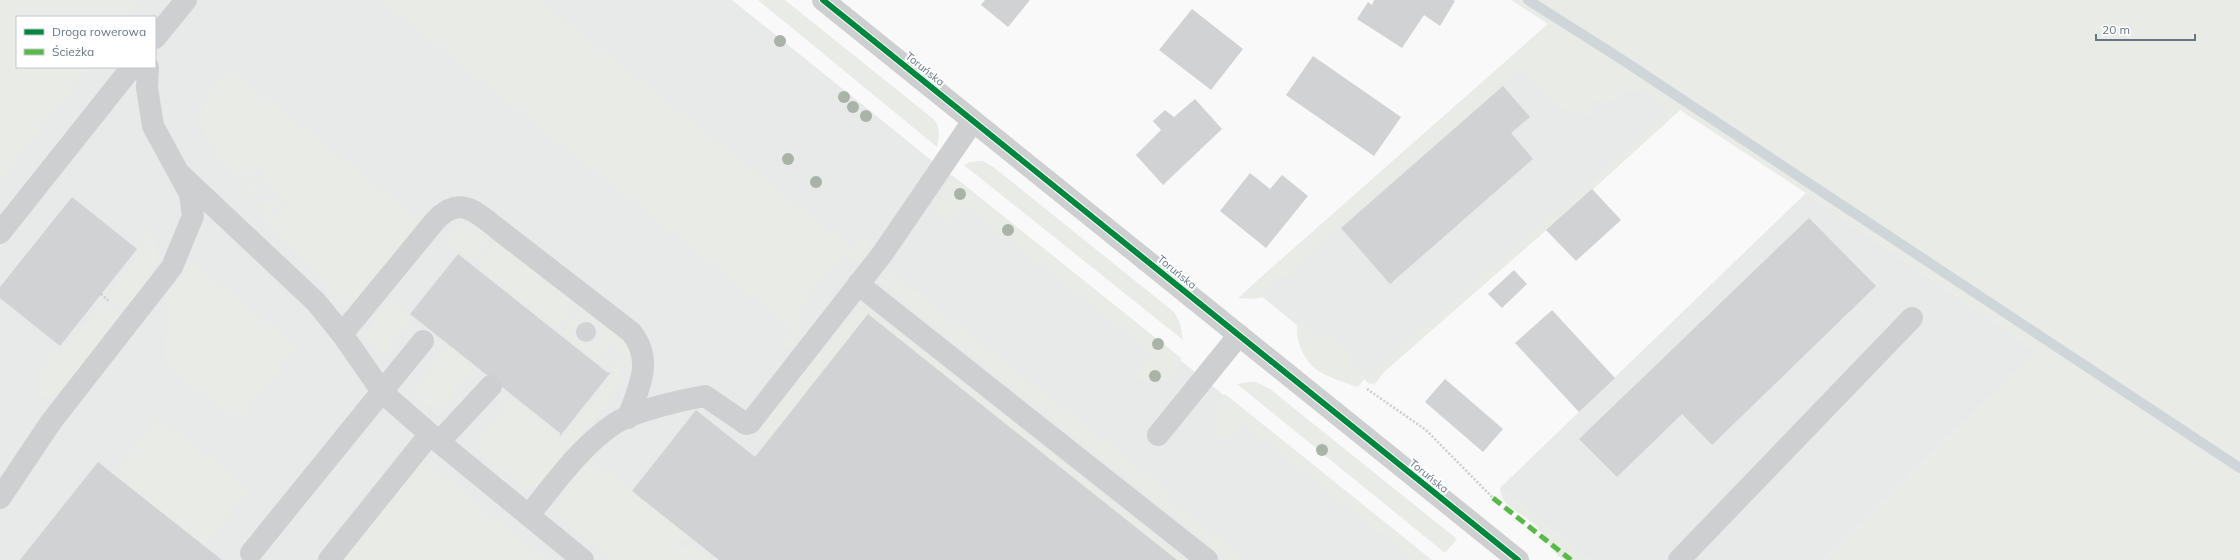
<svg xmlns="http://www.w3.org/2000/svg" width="2240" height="560" viewBox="0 0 2240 560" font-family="Mulish,sans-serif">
  <rect width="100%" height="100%" fill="#f9f9f9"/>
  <!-- built -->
  <g fill="#e8e9e9" fill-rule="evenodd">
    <path d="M0,0H732L1429,560H0ZM17,17H155V67H17Z"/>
    <polygon points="1548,24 1680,110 1592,190 1370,384 1250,287"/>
    <polygon points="1806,193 2037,351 1824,560 1589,560 1500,488"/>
  </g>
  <!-- green -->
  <g fill="#e8ebe6" fill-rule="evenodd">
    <polygon points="0,0 143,0 130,17 17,17 17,67 90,67 0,180"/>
    <path d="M379,0H539L852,248L864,238L871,243L856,263L843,253L798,310C799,323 801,338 791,348L780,347L793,329Z"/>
    <path d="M758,0H785L932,118C940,124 940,137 937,147Z"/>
    <path d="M1511,0H2240V560H1824L2037,351L1812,197L1680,110L1592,190L1384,372L1374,385L1365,378L1358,387C1345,383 1331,378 1320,372C1305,363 1292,338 1299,320H1303L1320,340L1328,333L1367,377L1667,115L1643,88L1636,94L1633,89L1605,105L1601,98L1589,106L1594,115C1559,119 1543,90 1522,69L1321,242L1288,279L1283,275L1274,286L1257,292L1263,297L1253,299L1238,298L1548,24Z"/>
    <path d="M230,72L235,73L422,221L358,301L342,305L241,190L253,179H258L261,182L248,193L262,208L273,198L280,204L270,211L272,216L288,204L264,179L262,170L258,167L241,183C224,162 195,138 203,108C206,96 218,83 224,73Z"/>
    <polygon points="983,161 992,166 1174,312 1180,323 1183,340 964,165 970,162"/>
    <path d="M952,175L1181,358C1176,383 1154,388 1134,377L1152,353L965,205L947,228C929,210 938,192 952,175Z"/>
    <polygon points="469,221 493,234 472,262 460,252 458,254 449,244 446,237 451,228"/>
    <path d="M148,231C175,257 142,288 126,310L107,295L145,248L139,242Z"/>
    <polygon points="498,239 578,301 557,329 477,266"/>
    <polygon points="194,263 294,344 294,351 238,421 163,363 169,295"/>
    <polygon points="889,270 1168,491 1170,500 1246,560 1229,560 888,289 879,281"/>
    <path d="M103,301L121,315L64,387L52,397L42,398C29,384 46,360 55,348L62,353Z"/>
    <path d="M391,303L398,304L410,314L408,316L412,319L388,350L377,351C358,338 376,311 391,303Z"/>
    <path d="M583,306L631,343L634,352L620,370L624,380L545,483L525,488L480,453L478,447L479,438L512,397L557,433L556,435L561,439L614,372L609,368L608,369L562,333ZM584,315L604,330L589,349L569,335ZM611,344L625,355L614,369L599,358Z"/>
    <polygon points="863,308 882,319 1185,560 1177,560 868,314 770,438 759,429 849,318"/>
    <path d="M449,345L477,367L445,405C431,413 416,401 417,386Z"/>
    <polygon points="1248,382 1256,382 1270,389 1457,539 1445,553 1237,384"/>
    <path d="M1225,394L1432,560H1414L1242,423L1228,439L1218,437C1208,421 1215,408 1225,394Z"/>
    <polygon points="158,416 249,489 205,547 113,474"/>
    <path d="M591,458L692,538L684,539L678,545L679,548L692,545L711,560H612L560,518C551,495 577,475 591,458Z"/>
    <polygon points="419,463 429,464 546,560 342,560"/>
    <path d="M1500,488L1589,560C1582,560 1572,560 1565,560C1554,557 1543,531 1533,523C1521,513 1501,507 1500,488Z"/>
  </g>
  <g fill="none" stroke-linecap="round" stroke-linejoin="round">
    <!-- stream -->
    <polyline stroke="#ced6d9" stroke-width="10" points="1528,0 1618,57 2240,468"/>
  </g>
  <!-- building -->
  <g fill="#d0d2d3">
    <polygon points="985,0 1030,0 1008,27 981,5"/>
    <polygon points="1374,0 1453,0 1455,1 1440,26 1424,15 1402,48 1357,19 1368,2 1372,5"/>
    <polygon points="1192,9 1243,49 1211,90 1159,50"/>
    <polygon points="1313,56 1401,117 1374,156 1286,95"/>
    <polygon points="1503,86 1530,117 1511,133 1533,159 1390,284 1341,228"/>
    <polygon points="1195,99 1222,129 1163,185 1136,155 1161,130 1153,121 1165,110 1174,117"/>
    <polygon points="1250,173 1270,189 1282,175 1308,196 1266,248 1220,211"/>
    <polygon points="1592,189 1621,220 1576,261 1546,230"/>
    <polygon points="72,197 137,249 60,346 0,298 0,287"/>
    <polygon points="1809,218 1876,286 1712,445 1682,414 1617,477 1579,439"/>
    <polygon points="458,254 608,373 611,372 560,436 560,433 410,314"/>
    <polygon points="1514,270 1527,284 1502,308 1488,294"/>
    <polygon points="1552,310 1615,378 1579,412 1515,343"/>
    <polygon points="868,314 992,413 1177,560 719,560 632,491 696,410 755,457"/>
    <circle cx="586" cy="332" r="10"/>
    <polygon points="1445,379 1503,429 1483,452 1425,402"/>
    <polygon points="98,462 113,474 222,560 20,560"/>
  </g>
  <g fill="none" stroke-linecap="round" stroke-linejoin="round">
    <!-- path -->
    <g stroke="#cbcccd" stroke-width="2.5" stroke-dasharray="2 2" stroke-linecap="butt">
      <polyline points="101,294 109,301"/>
      <polyline points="1367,389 1426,430 1493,498"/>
    </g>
    <!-- minor -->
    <g stroke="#cecfd0" stroke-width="22">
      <polyline points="823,0 1518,560"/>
      <polyline points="155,38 186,0"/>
      <polyline points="181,175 316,302 342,334 383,393 439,442 583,560"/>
      <polyline points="0,233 132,67"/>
      <polyline points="858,284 1207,560"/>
      <path d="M342,334L435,221C460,194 476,212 499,230L631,332C654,360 639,387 628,418"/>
      <polyline points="1158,435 1239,335"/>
      <polyline points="439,442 491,386"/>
      <polyline points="0,498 51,422 172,267 193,216 190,194 153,126 147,88 148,67"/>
      <path d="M529,515C555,483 580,447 614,424C634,411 681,400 705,396L746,424L750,423L883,253L973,121"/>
      <polyline points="251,553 423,341"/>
      <polyline points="329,560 430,434"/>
      <polyline points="1679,560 1912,318"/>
    </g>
    <!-- quiet -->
    <polyline stroke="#58b947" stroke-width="5" stroke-dasharray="10 5" stroke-linecap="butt" points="1493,498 1571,560"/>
    <defs>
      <polyline id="cycleway" points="823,0 1518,560"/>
    </defs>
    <!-- cycleway casing -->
    <use href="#cycleway" stroke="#fff" stroke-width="8"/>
    <!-- cycleway -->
    <use href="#cycleway" stroke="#00873e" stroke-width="6"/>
  </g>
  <!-- trees -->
  <g fill="#a9b3a7">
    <circle cx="780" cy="41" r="6"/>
    <circle cx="844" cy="97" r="6"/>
    <circle cx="853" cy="107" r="6"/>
    <circle cx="866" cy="116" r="6"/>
    <circle cx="788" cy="159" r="6"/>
    <circle cx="816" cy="182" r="6"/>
    <circle cx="960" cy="194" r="6"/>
    <circle cx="1008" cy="230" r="6"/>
    <circle cx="1158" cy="344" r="6"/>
    <circle cx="1155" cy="376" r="6"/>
    <circle cx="1322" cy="450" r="6"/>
  </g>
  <g text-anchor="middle" stroke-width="4" stroke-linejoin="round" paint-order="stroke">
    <!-- street labels -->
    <g font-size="11" fill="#657683" stroke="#fff">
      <text transform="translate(925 69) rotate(39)" y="4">Toruńska</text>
      <text transform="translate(1177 272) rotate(39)" y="4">Toruńska</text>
      <text transform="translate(1429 476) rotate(39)" y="4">Toruńska</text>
    </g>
  </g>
  <!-- legend -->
  <rect x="16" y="16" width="140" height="52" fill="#ffffff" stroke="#c1c8cd"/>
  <rect x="24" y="29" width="20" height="6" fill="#00873e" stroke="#c1c8cd"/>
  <text x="52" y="36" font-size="12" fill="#657683">Droga rowerowa</text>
  <rect x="24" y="49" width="20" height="6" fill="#58b947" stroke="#c1c8cd"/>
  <text x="52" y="56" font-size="12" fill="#657683">Ścieżka</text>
  <!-- scale -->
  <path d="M2096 34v6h99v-6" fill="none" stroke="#657683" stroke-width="2"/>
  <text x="2102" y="34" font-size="12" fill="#657683" stroke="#ffffff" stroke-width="3" paint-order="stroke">20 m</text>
</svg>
